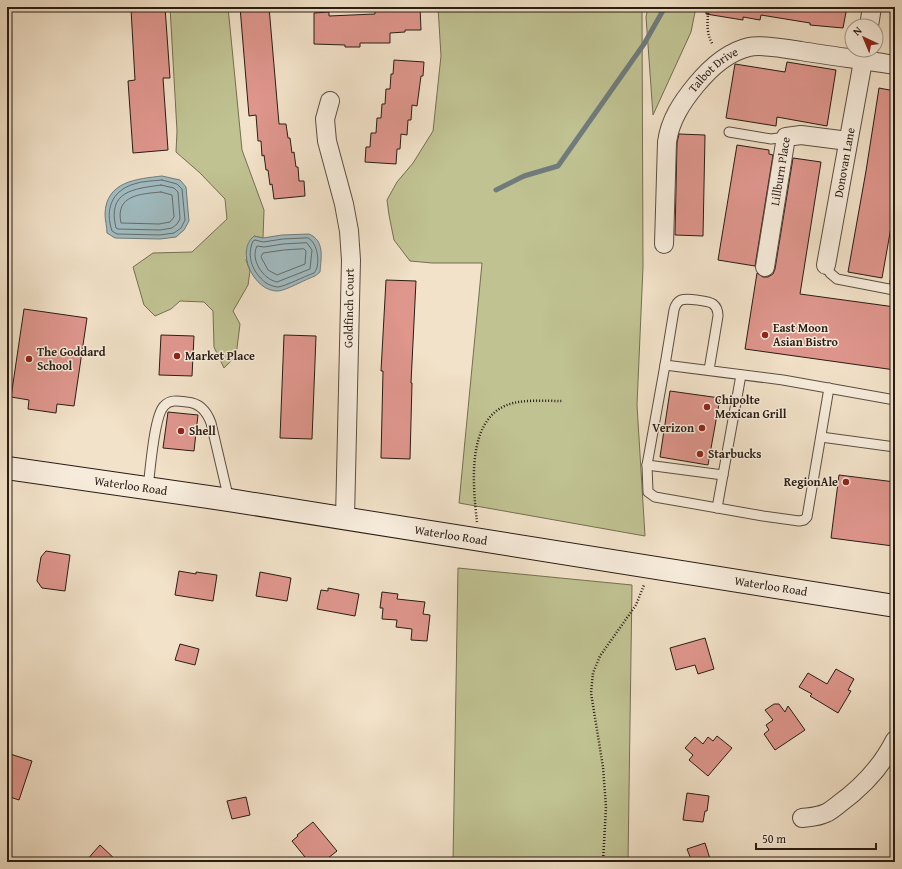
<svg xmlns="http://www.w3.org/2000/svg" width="902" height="869" viewBox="0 0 902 869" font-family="'Gentium Book Plus',serif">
  <rect width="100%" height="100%" fill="#f2e2c9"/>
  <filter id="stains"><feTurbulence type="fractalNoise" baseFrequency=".005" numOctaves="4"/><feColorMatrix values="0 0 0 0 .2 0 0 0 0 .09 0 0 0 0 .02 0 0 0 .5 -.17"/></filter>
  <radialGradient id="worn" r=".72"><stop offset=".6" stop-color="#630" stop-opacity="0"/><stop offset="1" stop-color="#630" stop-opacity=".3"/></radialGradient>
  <!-- green -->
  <g fill="#c0c292" stroke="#746f53">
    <polygon points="170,7 228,7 242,150 264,210 263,238 254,236 246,260 250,271 248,285 233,311 240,324 236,356 224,368 214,347 213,311 204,302 180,301 171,309 155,316 144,305 133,267 153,253 192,252 227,219 225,199 200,173 176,152 177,131"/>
    <polygon points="438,7 642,7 643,267 637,405 645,536 459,503 482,263 432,263 410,261 394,240 389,215 387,200 397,182 413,163 433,131 441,56"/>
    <polygon points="648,7 696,7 691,32 653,115 646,17"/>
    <polygon points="458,568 632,585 628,862 453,862"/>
  </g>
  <!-- water -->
  <g fill="#a0bbc1" stroke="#707b7c">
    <path d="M162,176L180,180L186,187L189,221L184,230L176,237L160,239L115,238L107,233C107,227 105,220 105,214C106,181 137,179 162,176Z"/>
    <path d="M309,234C325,241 321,257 320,272L315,276C306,279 285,291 278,291C254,292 235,251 254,236L263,238L282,235Z"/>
  </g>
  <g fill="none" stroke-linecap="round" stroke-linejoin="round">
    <!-- shore -->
    <g stroke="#646c6a" stroke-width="1">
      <path d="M162,180L177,184L182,189L185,220L181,228L174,233L160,235L117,234L112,231C105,210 111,191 134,184C142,181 153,181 162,180Z"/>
      <path d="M161,185L174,188L178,192L180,219L177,224L172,228L160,230L118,229L116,228C107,191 133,189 161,185Z"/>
      <path d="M161,192L172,195L174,217L170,222L159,224L121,223C115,195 140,194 161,192Z"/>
      <path d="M308,238C318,242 321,266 314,273C305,276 286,286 278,287C274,287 270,285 266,283C253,273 246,257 253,241L255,240L263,242L283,239Z"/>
      <path d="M307,243L312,250L310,269L277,282C263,279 250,260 257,246L264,247L283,244Z"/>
      <polygon points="304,249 306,251 305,264 277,275 268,270 261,257 263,253 284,250"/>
    </g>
    <!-- stream -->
    <polyline stroke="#707b7c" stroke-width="5" points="496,190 524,176 558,166 644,44 665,7"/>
  </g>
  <!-- building -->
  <g fill="#df968d" stroke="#291c14">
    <polygon points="157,7 165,7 170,78 163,78 168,150 133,153 128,81 135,80 131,9"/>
    <polygon points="240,7 269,7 279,124 286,124 288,138 290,138 292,153 294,152 296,167 298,167 299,181 304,181 305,196 274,199 272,184 270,185 268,170 266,170 264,155 262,156 261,141 258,141 256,115 249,116"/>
    <polygon points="390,7 420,7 421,30 405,30 405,32 390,33 390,43 360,43 360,47 345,47 345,45 314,44 314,13 329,12 329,16 375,14 375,10 390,10"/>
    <polygon points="706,7 847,7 843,28 810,25 810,23 761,15 760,20 743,17 743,20 706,14"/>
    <polygon points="394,60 424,62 423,76 421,76 417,106 412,105 411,120 408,120 407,135 401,134 400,149 397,149 396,164 365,162 366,147 370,147 371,133 376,133 377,118 381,118 382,104 385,104 386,89 390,89 391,74 393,74"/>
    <polygon points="787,62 836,70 827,126 777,117 776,126 726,118 735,64 785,72"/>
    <polygon points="879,88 895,91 895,205 882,278 848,272 866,171"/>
    <polygon points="679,134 705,135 703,236 675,235 677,143"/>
    <polygon points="737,145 769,150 769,154 773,155 755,266 718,260"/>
    <polygon points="793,158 821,162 800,294 895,307 895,370 745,349 757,273 763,277 768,277 773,274 775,269"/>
    <polygon points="386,280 416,281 411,383 412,383 410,459 381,458 383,371 381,371"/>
    <polygon points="24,309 87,318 74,406 57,404 56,413 28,409 29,400 11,397"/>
    <polygon points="161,335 194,336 192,376 159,375"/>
    <polygon points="284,335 316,336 312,439 280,438"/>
    <polygon points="670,391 720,398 708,465 660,457"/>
    <polygon points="168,412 198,415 194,451 163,448"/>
    <polygon points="839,475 895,482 895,534 893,546 831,538"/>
    <polygon points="46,551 70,555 65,591 42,588 37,581 41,557"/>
    <polygon points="179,571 196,574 196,572 217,575 213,601 175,595"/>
    <polygon points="260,572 291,578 287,601 256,596"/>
    <polygon points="328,588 359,594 355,616 317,609 321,590 328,591"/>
    <polygon points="382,592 398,594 397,599 425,602 423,614 430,615 427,641 411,640 412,629 396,627 397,620 382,619 383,608 380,608"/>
    <polygon points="705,638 714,669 698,674 695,665 676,670 670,648"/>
    <polygon points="180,644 199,649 195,665 175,660"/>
    <polygon points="836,669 854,679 848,690 851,691 838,713 810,696 812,694 799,687 808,673 827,684"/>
    <polygon points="774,704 779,704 785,712 788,706 805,730 775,750 764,734 769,730 766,725 773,720 765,710"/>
    <polygon points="717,736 732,748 708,776 689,760 693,755 685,748 695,737 703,744 708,737 713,741"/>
    <polygon points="7,753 32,761 19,800 7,796"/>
    <polygon points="687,793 709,796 707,811 705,811 703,822 683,820"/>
    <polygon points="246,797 250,815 232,819 227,801"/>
    <polygon points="313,822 337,851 323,862 309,862 292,841 298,836 297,835"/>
    <polygon points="705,843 711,862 692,862 687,849"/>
    <polygon points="100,845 118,862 85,862"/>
  </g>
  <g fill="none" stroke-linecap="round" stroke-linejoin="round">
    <defs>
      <g id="lane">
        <polyline points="729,132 771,139 786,137"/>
        <polyline points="826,265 830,273 837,279 894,290 895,281"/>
        <polyline points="665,365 647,465 648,492 655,497 763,516 799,521 804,520 807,517 829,388"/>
        <path d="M709,370L718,316C718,311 717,307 713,304C709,301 687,298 681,300C677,302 675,306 674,310L665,365L783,380L895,400"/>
        <polyline points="821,437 895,447"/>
        <polyline points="647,465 723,475"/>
        <path d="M148,488C150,472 154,416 164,406C170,399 179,401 187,402C200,403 207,412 211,423L229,500"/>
        <polyline points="717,508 741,375"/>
      </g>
      <g id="street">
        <polyline points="869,26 872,7"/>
        <polyline points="330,101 325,119 327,141 344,204 349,231 351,260 345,518"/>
        <path id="s1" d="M664,244L667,142C670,120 682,102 696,85C710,68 727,52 749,47C761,44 789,49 801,51C832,56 864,60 895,65"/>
        <path id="s2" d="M826,265L865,50"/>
        <path id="s3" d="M765,267L786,137L801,135L848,141"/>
        <path d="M802,818C810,817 818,817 826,813C831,811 835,807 839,804C861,788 882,766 895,740"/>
      </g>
      <g id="secondary">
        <path id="s4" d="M7,468L229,500L895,606"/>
      </g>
    </defs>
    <!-- lane casing -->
    <use href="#lane" stroke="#5b4e41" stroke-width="11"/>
    <!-- street casing -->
    <use href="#street" stroke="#5b4e41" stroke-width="20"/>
    <!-- secondary casing -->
    <use href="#secondary" stroke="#291c14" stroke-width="24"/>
    <!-- path -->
    <g stroke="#291c14" stroke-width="2.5" stroke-dasharray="1 2" stroke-linecap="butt">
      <path d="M709,7C707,20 706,34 713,45"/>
      <path d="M477,522C473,486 466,421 507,405C522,399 547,401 563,401"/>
      <polyline points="603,862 606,807 603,767 591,693 593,673 600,656 636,605 644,585"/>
    </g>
    <!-- lane -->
    <use href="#lane" stroke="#f7ecdc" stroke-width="9"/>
    <!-- street -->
    <use href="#street" stroke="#f7ecdc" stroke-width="18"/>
    <!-- secondary -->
    <use href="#secondary" stroke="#f7ecdc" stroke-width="22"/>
  </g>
  <!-- markers -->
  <g fill="#8f2418" stroke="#f7ecdc" stroke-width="1.5">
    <circle cx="765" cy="335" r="4"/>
    <circle cx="177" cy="356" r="4"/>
    <circle cx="29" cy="359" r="4"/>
    <circle cx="707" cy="407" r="4"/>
    <circle cx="702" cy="428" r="4"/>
    <circle cx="181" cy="431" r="4"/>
    <circle cx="700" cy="454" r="4"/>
    <circle cx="846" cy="482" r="4"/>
  </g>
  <g text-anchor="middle" stroke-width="3" stroke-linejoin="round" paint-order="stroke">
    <!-- street labels -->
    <g font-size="12" fill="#291c14" stroke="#f7ecdc">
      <text dy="4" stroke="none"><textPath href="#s1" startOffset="190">Talbot Drive</textPath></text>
      <text dy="4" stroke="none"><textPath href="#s2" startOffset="104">Donovan Lane</textPath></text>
      <text dy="4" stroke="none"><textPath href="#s3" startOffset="97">Lillburn Place</textPath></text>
      <text transform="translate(349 308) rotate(-89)" y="4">Goldfinch Court</text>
      <text dy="4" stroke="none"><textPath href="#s4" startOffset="125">Waterloo Road</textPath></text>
      <text dy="4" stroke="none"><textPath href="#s4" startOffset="449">Waterloo Road</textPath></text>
      <text dy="4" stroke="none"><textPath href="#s4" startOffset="773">Waterloo Road</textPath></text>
    </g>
    <!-- poi labels -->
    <g font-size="12" font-weight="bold" fill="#291c14" stroke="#f7ecdc" text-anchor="start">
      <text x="773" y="332">East Moon<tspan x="773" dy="14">Asian Bistro</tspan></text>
      <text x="37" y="356">The Goddard<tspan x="37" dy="14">School</tspan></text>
      <text x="185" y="360">Market Place</text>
      <text x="715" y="404">Chipolte<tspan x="715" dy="14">Mexican Grill</tspan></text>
      <text x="694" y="432" text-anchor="end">Verizon</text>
      <text x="189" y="435">Shell</text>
      <text x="708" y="458">Starbucks</text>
      <text x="838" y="486" text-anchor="end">RegionAle</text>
    </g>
  </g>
  <!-- margin -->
  <rect width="902" height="869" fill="none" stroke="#f2e2c9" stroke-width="24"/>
  <rect x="8" y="8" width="886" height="853" fill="none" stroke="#291c14" stroke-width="2"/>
  <rect x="12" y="12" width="878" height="845" fill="none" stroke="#291c14"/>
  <!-- north arrow -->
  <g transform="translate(864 38) rotate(316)"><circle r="19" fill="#f7ecdc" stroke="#a5998c"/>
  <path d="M0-3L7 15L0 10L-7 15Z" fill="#8f2418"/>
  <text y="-6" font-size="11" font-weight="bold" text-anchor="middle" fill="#291c14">N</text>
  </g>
  <!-- scale -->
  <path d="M756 843v6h120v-6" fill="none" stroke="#291c14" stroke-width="2"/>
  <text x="762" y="843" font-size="12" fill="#291c14" stroke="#f7ecdc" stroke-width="3" paint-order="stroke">50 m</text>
  <rect width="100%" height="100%" filter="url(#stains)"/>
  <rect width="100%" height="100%" fill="url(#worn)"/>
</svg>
